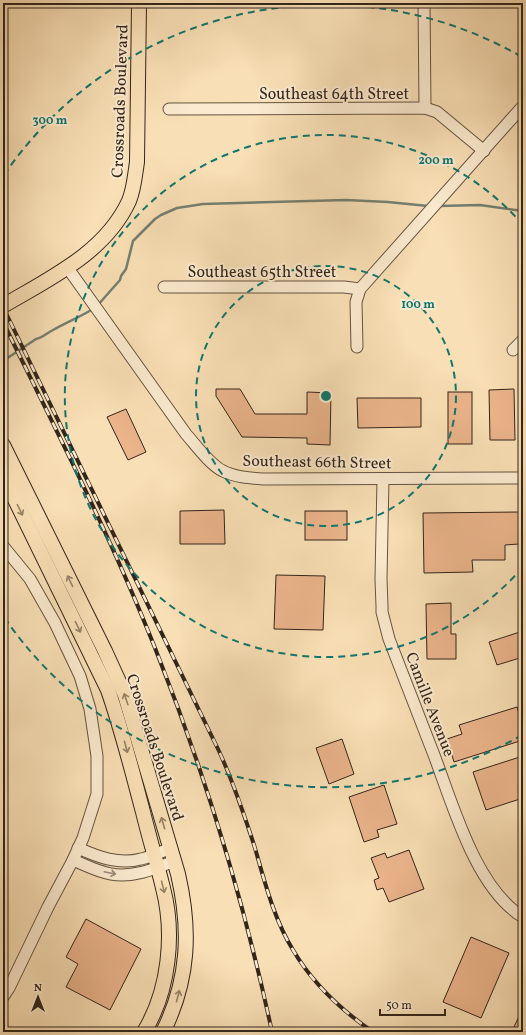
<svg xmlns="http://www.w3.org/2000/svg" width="526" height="1035" viewBox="0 0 526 1035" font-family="Vollkorn,serif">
  <rect width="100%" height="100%" fill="#f9dfb5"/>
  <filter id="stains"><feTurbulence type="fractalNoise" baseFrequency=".005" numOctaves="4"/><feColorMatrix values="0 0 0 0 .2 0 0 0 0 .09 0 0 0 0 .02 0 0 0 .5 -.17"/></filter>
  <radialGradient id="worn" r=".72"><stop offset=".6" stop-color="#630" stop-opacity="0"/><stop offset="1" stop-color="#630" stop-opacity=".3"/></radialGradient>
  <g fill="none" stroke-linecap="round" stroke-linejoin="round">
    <!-- stream -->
    <g stroke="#738072" stroke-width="2.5">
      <polyline points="439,206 480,205 523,211"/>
      <polyline points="97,306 120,280 121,276 126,269 133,241 155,219 161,215 177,208 203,204 346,200 388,202 428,206"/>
      <path d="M3,361L36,339C42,338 47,333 53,330C67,322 80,317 93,309"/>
    </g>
  </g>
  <!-- building -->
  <g fill="#ebb48b" stroke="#32251c">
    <polygon points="216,389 240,389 255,414 307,414 307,392 331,393 330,445 307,444 307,438 242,437 216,396"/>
    <polygon points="514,389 515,440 490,440 489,390"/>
    <rect x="448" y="392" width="24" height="52"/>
    <polygon points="357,398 421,398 421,427 358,428"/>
    <polygon points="126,409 146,452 128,460 107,417"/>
    <polygon points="224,510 225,544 180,544 180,511"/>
    <rect x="305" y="511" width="42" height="29"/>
    <polygon points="519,512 519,544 505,545 505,560 472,560 473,572 424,573 423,513"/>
    <polygon points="276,575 325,576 323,630 274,629"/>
    <polygon points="451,603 451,634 456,634 456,659 427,659 426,604"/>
    <polygon points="523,631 523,657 497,665 489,642"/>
    <polygon points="517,707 523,725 523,740 454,762 447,739 462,734 459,725"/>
    <polygon points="342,739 354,774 329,784 316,748"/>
    <polygon points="523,756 523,798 486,810 473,772"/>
    <polygon points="384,785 397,824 377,830 379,837 364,842 349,797"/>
    <polygon points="409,850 424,889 389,902 383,888 377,890 374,880 379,878 371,858 385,853 387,858"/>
    <polygon points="86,919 141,949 110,1010 66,987 78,964 66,957"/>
    <polygon points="471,937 509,953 481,1018 443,1002"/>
    <polygon points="523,1008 523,1032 520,1032 513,1029"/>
  </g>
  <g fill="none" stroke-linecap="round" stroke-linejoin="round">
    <defs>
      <g id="minor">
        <polyline points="424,3 425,108"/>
        <polyline points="169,109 425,108 437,112 484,151"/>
        <path d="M67,267L186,434C195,444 210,465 223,471C235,477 249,478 263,479L523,478"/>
        <polyline points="164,287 344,287 360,289"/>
        <polyline points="357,347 356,302 360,289 523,106"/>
        <polyline points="513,350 523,340"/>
        <path d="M383,479L381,579L382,606V612L389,639C404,678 419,716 434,755C453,805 476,889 523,917"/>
        <polyline points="3,546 30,579 55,623 80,676 90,709 97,756 97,794 83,838 73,860 48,907 9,988 3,997"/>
        <path d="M78,848C98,857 119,865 141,859C151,857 161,852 170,848"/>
        <path d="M73,860C85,865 98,872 111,874C133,878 154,869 174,861"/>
      </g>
      <g id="major">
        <path d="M3,306C50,278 105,253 129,201C134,189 135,175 137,162L139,3"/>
        <path d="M3,445L105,651L125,695L178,874C191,930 189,980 163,1032"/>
        <path d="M3,475L108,690C122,730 132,771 143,812C149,837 157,863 163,888C175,934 169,991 144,1032"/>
      </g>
    </defs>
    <!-- minor casing -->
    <use href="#minor" stroke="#645442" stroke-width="13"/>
    <!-- major casing -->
    <use href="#major" stroke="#32251c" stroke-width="16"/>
    <!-- minor -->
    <use href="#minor" stroke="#fbeacf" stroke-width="11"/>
    <!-- major -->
    <use href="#major" stroke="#f9dfb5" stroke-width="14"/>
    <defs>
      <g id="rail">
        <path d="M3,307L218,749C233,781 244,814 255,848C265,883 274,919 293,950C313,984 341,1010 373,1032"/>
        <path d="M3,322C56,430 111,537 155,648C205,773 244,901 272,1032"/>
      </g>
    </defs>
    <!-- rail casing -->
    <use href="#rail" stroke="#32251c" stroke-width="4"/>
    <!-- rail -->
    <use href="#rail" stroke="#fbeacf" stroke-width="2.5" stroke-dasharray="8" stroke-linecap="butt"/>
  </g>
  <!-- one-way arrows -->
  <defs><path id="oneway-shaft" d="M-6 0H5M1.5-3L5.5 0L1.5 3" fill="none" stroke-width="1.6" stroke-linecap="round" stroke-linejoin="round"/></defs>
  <g stroke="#968268">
    <use href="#oneway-shaft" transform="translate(20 510) rotate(64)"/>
    <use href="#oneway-shaft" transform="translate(70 581) rotate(-116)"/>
    <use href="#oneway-shaft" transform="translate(78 627) rotate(64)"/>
    <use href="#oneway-shaft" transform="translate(126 699) rotate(-109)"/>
    <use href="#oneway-shaft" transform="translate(126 747) rotate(75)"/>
    <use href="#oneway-shaft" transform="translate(163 823) rotate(-106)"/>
    <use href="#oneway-shaft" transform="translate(163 887) rotate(76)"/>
    <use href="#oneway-shaft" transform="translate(178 996) rotate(-75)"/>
  </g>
  <use stroke="#968876" href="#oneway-shaft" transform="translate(110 873) rotate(12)"/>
  <!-- distance rings -->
  <g fill="none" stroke="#0f766e" stroke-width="2" stroke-dasharray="7 5">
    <circle cx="326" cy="396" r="130"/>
    <path d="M523 567A261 261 0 1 1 523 225"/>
    <path d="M522 735A391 391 0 0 1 4 617M4 175A391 391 0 0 1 522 57"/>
  </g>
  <g text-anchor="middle" stroke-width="4" stroke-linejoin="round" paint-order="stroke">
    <!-- street labels -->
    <g font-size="16" fill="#32251c" stroke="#fbeacf">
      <text x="334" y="99">Southeast 64th Street</text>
      <text transform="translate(119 101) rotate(-88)" y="6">Crossroads Boulevard</text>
      <text x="262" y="277">Southeast 65th Street</text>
      <text transform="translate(317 461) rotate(1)" y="6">Southeast 66th Street</text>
      <text transform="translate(431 704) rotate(69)" y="6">Camille Avenue</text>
      <text transform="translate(156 747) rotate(72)" y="6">Crossroads Boulevard</text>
    </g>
  </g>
  <circle cx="326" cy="396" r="6" fill="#0f766e" stroke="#fbeacf" stroke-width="2"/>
  <g font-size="12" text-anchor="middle" font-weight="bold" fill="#0f766e" stroke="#fbeacf" stroke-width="4" stroke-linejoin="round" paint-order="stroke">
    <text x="50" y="124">300 m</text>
    <text x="436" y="164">200 m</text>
    <text x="418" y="308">100 m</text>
  </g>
  <!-- margin -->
  <rect width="526" height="1035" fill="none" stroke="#f9dfb5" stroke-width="16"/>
  <rect x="4" y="4" width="518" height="1027" fill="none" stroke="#32251c" stroke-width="2"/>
  <rect x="8" y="8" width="510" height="1019" fill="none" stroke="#32251c"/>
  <!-- north arrow -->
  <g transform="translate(38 997)" stroke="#fbeacf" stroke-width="3" paint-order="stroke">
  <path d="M0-3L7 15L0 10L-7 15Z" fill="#32251c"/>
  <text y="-6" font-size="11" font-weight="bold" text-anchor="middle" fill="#32251c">N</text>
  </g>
  <!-- scale -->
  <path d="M380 1009v6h65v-6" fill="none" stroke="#32251c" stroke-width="2"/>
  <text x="386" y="1009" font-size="12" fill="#32251c" stroke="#fbeacf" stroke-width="3" paint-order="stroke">50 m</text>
  <rect width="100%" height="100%" filter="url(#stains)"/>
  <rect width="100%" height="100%" fill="url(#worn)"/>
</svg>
